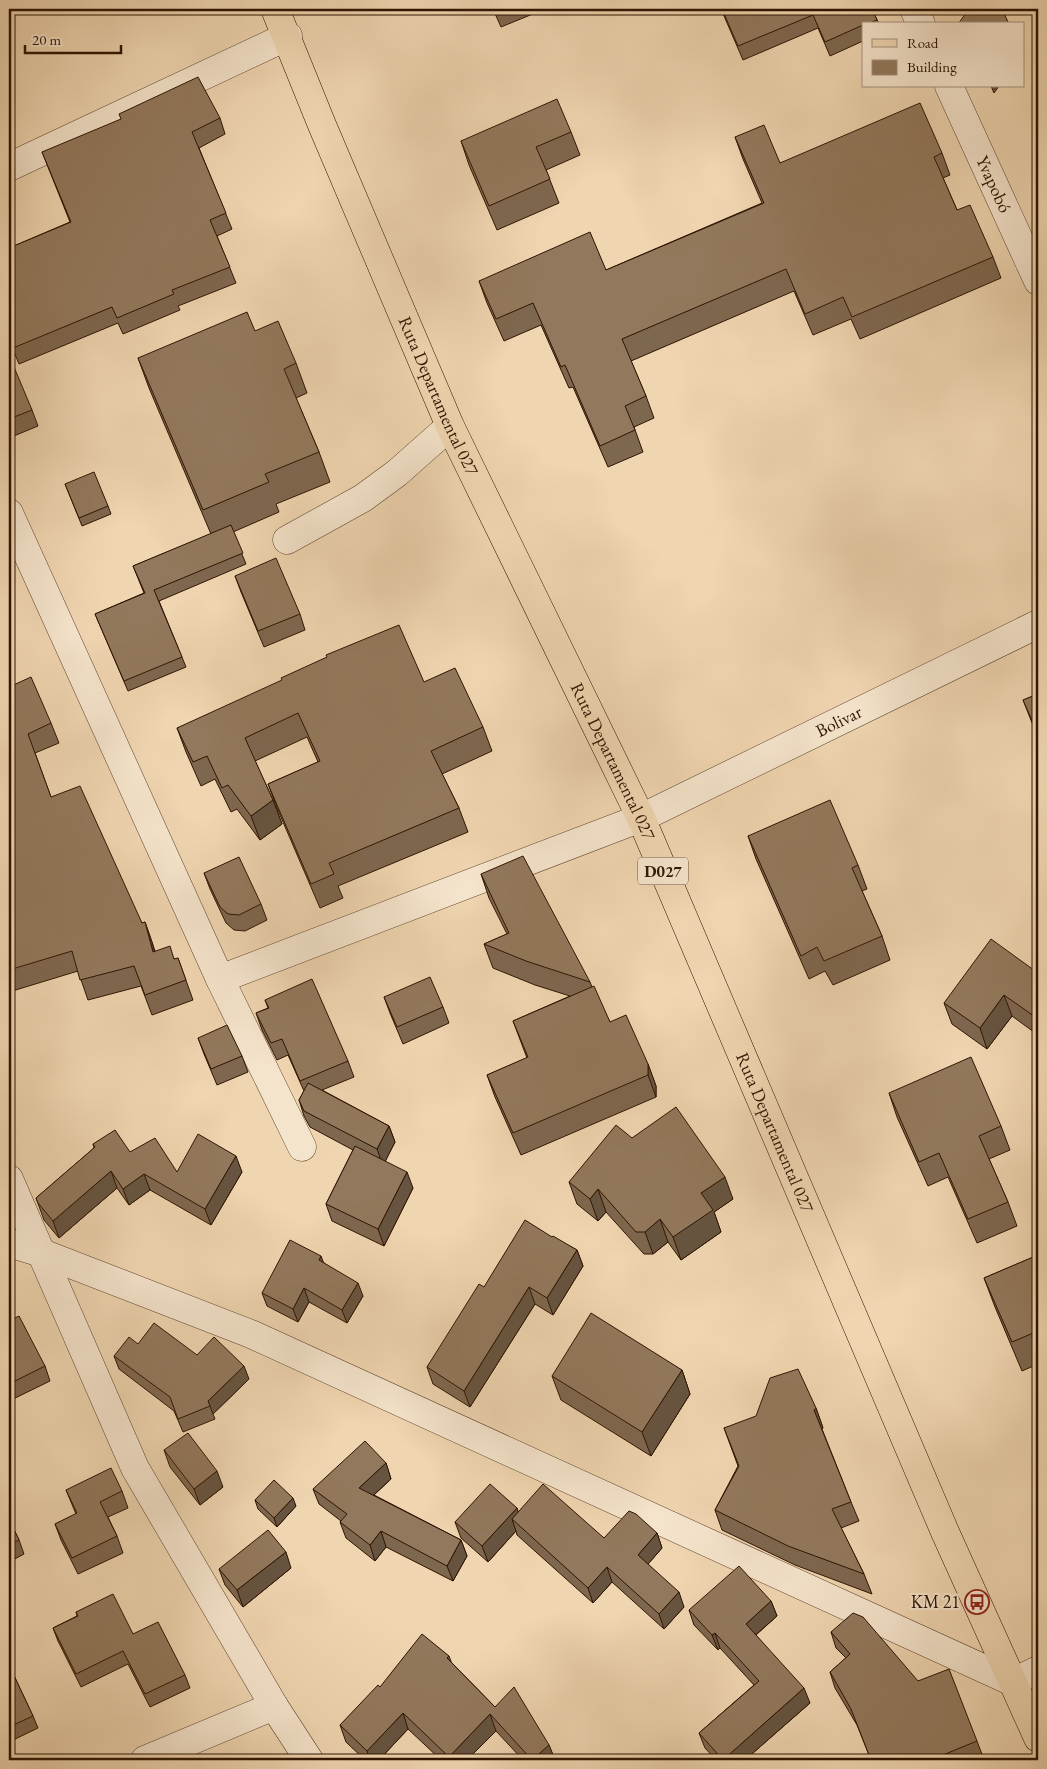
<svg xmlns="http://www.w3.org/2000/svg" width="1047" height="1769" viewBox="0 0 1047 1769" font-family="'EB Garamond',serif">
  <rect width="100%" height="100%" fill="#efd5b0"/>
  <filter id="stains"><feTurbulence type="fractalNoise" baseFrequency=".004" numOctaves="4"/><feColorMatrix values="0 0 0 0 .2 0 0 0 0 .09 0 0 0 0 .02 0 0 0 .5 -.17"/></filter>
  <radialGradient id="worn" r=".72"><stop offset=".6" stop-color="#630" stop-opacity="0"/><stop offset="1" stop-color="#630" stop-opacity=".3"/></radialGradient>
  <g fill="none" stroke-linecap="round" stroke-linejoin="round">
    <defs>
      <g id="minor">
        <polyline points="914,9 921,24"/>
        <path id="s1" d="M949,86L1038,281"/>
        <polyline points="9,167 288,36"/>
        <polyline points="9,513 220,979 302,1147"/>
        <polyline points="287,540 363,498 397,473 450,426"/>
        <path id="s2" d="M220,979L641,818L1038,624"/>
        <polyline points="9,1179 135,1468 274,1706 309,1760"/>
        <polyline points="9,1243 42,1253 251,1334 1013,1682"/>
        <polyline points="145,1760 274,1706"/>
      </g>
      <polyline id="tertiary" points="1013,1682 1038,1670"/>
      <g id="primary">
        <path id="s3" d="M275,9L322,125L450,426L641,818L945,1532L1038,1738"/>
      </g>
    </defs>
    <!-- minor casing -->
    <use href="#minor" stroke="#5e442d" stroke-width="29"/>
    <!-- tertiary casing -->
    <use href="#tertiary" stroke="#5e442d" stroke-width="29"/>
    <!-- primary casing -->
    <use href="#primary" stroke="#2e1401" stroke-width="29"/>
    <!-- minor -->
    <use href="#minor" stroke="#f5e4cc" stroke-width="28"/>
    <!-- tertiary -->
    <use href="#tertiary" stroke="#f5e4cc" stroke-width="28"/>
    <!-- primary -->
    <use href="#primary" stroke="#efd5b0" stroke-width="28"/>
  </g>
  <!-- wall -->
  <g fill="#7e674f" stroke="#2e1401">
    <polygon points="493,9 545,9 501,27"/>
    <polygon points="721,9 872,9 879,24 863,24 863,41 830,56 818,28 743,60"/>
    <polygon points="9,86 12,96 9,97"/>
    <polygon points="220,118 225,134 199,148 232,229 217,236 236,283 178,306 180,310 123,334 118,323 19,364 9,340 9,248 70,222 42,152"/>
    <polygon points="571,132 580,155 546,170 559,203 497,230 469,165 461,141"/>
    <polygon points="735,137 780,163 942,153 950,175 943,178 957,210 993,257 1001,278 860,339 851,319 813,335 794,291 631,361 646,396 654,418 634,427 643,452 608,467 573,387 569,388 541,325 504,341 487,303 479,281 606,270 762,203 743,159"/>
    <polygon points="255,331 296,363 307,393 296,398 319,452 330,482 276,504 279,512 233,532 246,564 159,601 186,667 128,691 95,614 144,593 133,566 211,534 149,388 138,358"/>
    <polygon points="9,370 32,410 38,426 9,438"/>
    <polygon points="65,484 108,506 111,514 82,526"/>
    <polygon points="235,576 300,614 305,630 264,647 241,592"/>
    <polygon points="424,682 483,727 492,751 442,774 459,808 468,832 338,886 343,898 320,908 277,808 268,784 318,762 307,737 255,761 273,800 282,824 260,840 237,809 231,812 215,779 201,786 186,752 177,728"/>
    <polygon points="9,687 51,723 59,743 35,753 51,797 142,923 145,922 155,951 175,959 178,958 193,1000 152,1015 141,986 88,1000 78,971 9,992"/>
    <polygon points="1038,694 1038,738 1023,700"/>
    <polygon points="748,836 858,865 867,889 862,891 882,936 890,960 833,985 825,971 809,979 756,859"/>
    <polygon points="204,873 261,904 267,920 245,931 234,930 226,923 210,889"/>
    <polygon points="481,874 590,982 592,987 610,1022 648,1064 656,1086 656,1097 521,1155 495,1097 487,1075 527,1058 513,1021 570,996 535,985 493,968 484,944 507,934 489,898"/>
    <polygon points="1038,973 1038,1035 1012,1016 987,1049 952,1024 944,1003"/>
    <polygon points="384,997 443,1007 449,1023 403,1044 390,1013"/>
    <polygon points="265,1000 348,1061 354,1077 322,1090 389,1126 395,1142 385,1161 413,1188 384,1246 332,1221 326,1204 353,1150 310,1127 304,1116 299,1100 304,1091 288,1055 277,1060 262,1030 256,1013 268,1008"/>
    <polygon points="198,1038 242,1056 248,1072 217,1085 204,1054"/>
    <polygon points="889,1093 1001,1126 1010,1150 989,1159 1008,1202 1017,1226 977,1243 948,1177 928,1186 897,1117"/>
    <polygon points="632,1138 733,1199 714,1212 721,1232 681,1260 668,1242 653,1254 644,1254 606,1212 598,1221 577,1204 569,1182"/>
    <polygon points="93,1144 130,1152 177,1172 242,1172 211,1225 150,1190 129,1205 117,1188 59,1238 44,1220 36,1198 94,1148"/>
    <polygon points="552,1237 577,1250 583,1266 553,1315 535,1304 470,1407 433,1384 427,1367 484,1287"/>
    <polygon points="1038,1255 1038,1364 1022,1371 995,1307 984,1278"/>
    <polygon points="323,1262 363,1296 347,1323 309,1302 298,1322 267,1306 262,1293"/>
    <polygon points="9,1321 45,1366 50,1381 9,1401"/>
    <polygon points="138,1344 197,1355 249,1379 213,1414 215,1419 183,1432 174,1411 119,1369 114,1356"/>
    <polygon points="682,1370 690,1394 651,1456 561,1400 552,1376"/>
    <polygon points="816,1408 823,1428 822,1429 851,1502 859,1521 841,1528 864,1574 872,1594 795,1565 722,1530 715,1510 738,1466 724,1428"/>
    <polygon points="164,1450 223,1487 200,1505 170,1467"/>
    <polygon points="386,1463 391,1479 374,1495 461,1540 467,1556 453,1581 386,1547 375,1561 346,1538 340,1522 341,1521 319,1504 313,1489"/>
    <polygon points="66,1490 122,1491 128,1508 108,1517 117,1536 123,1553 78,1574 61,1540 55,1524 76,1514"/>
    <polygon points="255,1500 296,1506 277,1527 258,1509"/>
    <polygon points="517,1508 518,1512 604,1538 657,1533 662,1548 648,1564 684,1607 664,1629 612,1582 593,1603 517,1535 516,1531 488,1562 461,1538 455,1522"/>
    <polygon points="9,1519 19,1540 24,1554 9,1562"/>
    <polygon points="291,1568 243,1607 225,1585 219,1569"/>
    <polygon points="771,1601 777,1616 756,1635 810,1703 745,1760 716,1760 705,1748 699,1733 754,1685 720,1648 718,1650 694,1625 689,1610"/>
    <polygon points="76,1612 133,1634 185,1675 190,1688 150,1707 128,1664 81,1687 58,1641 53,1628 77,1616"/>
    <polygon points="831,1632 918,1681 977,1741 983,1757 975,1760 871,1760 857,1725 835,1688 830,1672 846,1658 836,1648"/>
    <polygon points="452,1663 495,1707 549,1745 555,1760 523,1760 496,1731 467,1760 441,1760 408,1729 379,1760 365,1760 346,1742 340,1725 380,1687"/>
    <polygon points="9,1665 33,1716 38,1728 9,1742"/>
  </g>
  <!-- shaded-wall -->
  <g fill="#665440" stroke="#2e1401">
    <polygon points="991,86 999,86 994,93"/>
    <polygon points="273,800 282,824 260,840 251,816"/>
    <polygon points="145,922 152,942 160,971 153,952"/>
    <polygon points="1004,995 1012,1016 987,1049 980,1028"/>
    <polygon points="648,1064 656,1086 656,1097 648,1075"/>
    <polygon points="389,1126 395,1142 383,1166 377,1149"/>
    <polygon points="236,1156 242,1172 211,1225 205,1209"/>
    <polygon points="111,1171 117,1188 59,1238 53,1221"/>
    <polygon points="407,1172 413,1188 384,1246 378,1229"/>
    <polygon points="144,1174 150,1190 129,1205 123,1189"/>
    <polygon points="725,1177 733,1199 714,1212 721,1232 681,1260 673,1237 701,1193"/>
    <polygon points="598,1189 606,1212 598,1221 590,1199"/>
    <polygon points="660,1219 668,1242 653,1254 645,1232"/>
    <polygon points="577,1250 583,1266 553,1315 547,1298"/>
    <polygon points="321,1256 326,1269 319,1260"/>
    <polygon points="358,1283 363,1296 347,1323 342,1310"/>
    <polygon points="529,1287 535,1304 470,1407 464,1391"/>
    <polygon points="304,1288 309,1302 298,1322 293,1309"/>
    <polygon points="244,1366 249,1379 213,1414 208,1401"/>
    <polygon points="682,1370 690,1394 651,1456 642,1432"/>
    <polygon points="816,1408 823,1428 821,1429 814,1410"/>
    <polygon points="386,1463 391,1479 365,1503 359,1488"/>
    <polygon points="217,1471 223,1487 200,1505 194,1489"/>
    <polygon points="293,1498 296,1506 277,1527 274,1518"/>
    <polygon points="517,1508 522,1524 512,1519 516,1531 488,1562 482,1546"/>
    <polygon points="381,1531 386,1547 375,1561 370,1545"/>
    <polygon points="657,1533 662,1548 643,1570 638,1555"/>
    <polygon points="461,1540 467,1556 453,1581 447,1566"/>
    <polygon points="286,1552 291,1568 243,1607 237,1590"/>
    <polygon points="607,1567 612,1582 593,1603 588,1588"/>
    <polygon points="679,1592 684,1607 664,1629 659,1614"/>
    <polygon points="771,1601 777,1616 751,1639 746,1624"/>
    <polygon points="715,1633 720,1648 718,1650 712,1635"/>
    <polygon points="449,1656 455,1672 447,1658"/>
    <polygon points="804,1688 810,1703 745,1760 723,1760"/>
    <polygon points="403,1713 408,1729 379,1760 370,1760 367,1751"/>
    <polygon points="490,1714 496,1731 467,1760 450,1760 449,1757"/>
    <polygon points="549,1745 555,1760 532,1760"/>
  </g>
  <!-- building -->
  <g fill="#92785c" stroke="#2e1401">
    <polygon points="722,9 872,9 877,20 867,24 863,24 863,25 825,42 813,15 738,46"/>
    <polygon points="969,9 1002,9 1009,24 958,24"/>
    <polygon points="198,77 220,118 192,132 226,213 210,220 230,267 172,290 174,294 117,318 112,307 13,348 9,338 9,248 71,222 42,152 121,119 119,114"/>
    <polygon points="557,99 571,132 536,147 550,179 489,206 461,141"/>
    <polygon points="920,103 942,153 934,157 957,210 970,205 993,257 852,317 843,297 805,314 786,269 622,339 646,396 625,406 635,430 600,446 565,365 561,367 533,303 496,319 479,281 590,232 606,270 764,203 735,137 764,125 780,163"/>
    <polygon points="247,312 255,331 278,321 296,363 284,369 319,452 265,474 269,482 203,510 138,358"/>
    <polygon points="14,367 32,410 9,419 9,370"/>
    <polygon points="94,472 108,506 79,518 65,484"/>
    <polygon points="231,525 243,553 154,590 182,657 124,681 95,614 145,593 133,566"/>
    <polygon points="276,558 300,614 258,631 235,576"/>
    <polygon points="399,625 424,682 455,668 483,727 431,751 459,808 329,863 334,874 311,884 268,784 320,761 298,713 245,738 273,800 251,816 228,785 222,788 207,756 193,762 177,728 282,680 281,678 327,657 326,655"/>
    <polygon points="31,677 51,723 28,734 51,797 80,786 142,923 145,922 153,952 170,946 174,959 178,958 186,980 145,995 134,966 80,980 72,951 9,970 9,687"/>
    <polygon points="1038,694 1038,734 1023,700"/>
    <polygon points="830,800 858,865 852,868 882,936 824,961 817,947 801,956 748,836"/>
    <polygon points="523,856 590,982 526,961 484,944 509,933 481,874"/>
    <polygon points="239,857 261,904 239,915 228,914 220,907 204,873"/>
    <polygon points="991,939 1038,973 1038,1019 1004,995 980,1028 944,1003"/>
    <polygon points="430,977 443,1007 397,1027 384,997"/>
    <polygon points="312,979 348,1061 300,1081 282,1039 271,1043 256,1013 269,1008 265,1000"/>
    <polygon points="594,986 610,1022 626,1015 648,1064 648,1075 513,1133 487,1075 528,1057 513,1021"/>
    <polygon points="227,1025 242,1056 211,1069 198,1038"/>
    <polygon points="971,1057 1001,1126 979,1136 1008,1202 968,1219 939,1153 919,1162 889,1093"/>
    <polygon points="308,1083 389,1126 377,1149 304,1111 299,1100"/>
    <polygon points="676,1107 725,1177 701,1193 713,1210 673,1237 660,1219 645,1232 636,1232 598,1189 590,1199 569,1182 616,1125 632,1138"/>
    <polygon points="115,1130 130,1152 155,1138 177,1172 198,1134 236,1156 205,1209 144,1174 123,1189 111,1171 53,1221 38,1203 36,1198 95,1147 93,1144"/>
    <polygon points="355,1146 407,1172 378,1229 326,1204"/>
    <polygon points="525,1220 552,1237 553,1236 577,1250 547,1298 529,1287 464,1391 427,1367 479,1284 484,1287"/>
    <polygon points="290,1240 321,1256 319,1260 358,1283 342,1310 304,1288 293,1309 262,1293"/>
    <polygon points="1038,1255 1038,1331 1012,1342 984,1278"/>
    <polygon points="591,1313 682,1370 642,1432 552,1376"/>
    <polygon points="19,1316 45,1366 9,1384 9,1321"/>
    <polygon points="154,1323 197,1355 214,1337 244,1366 208,1401 210,1406 178,1419 170,1397 114,1356 129,1337 138,1344"/>
    <polygon points="798,1369 816,1408 814,1410 851,1502 832,1509 864,1574 788,1546 715,1510 739,1466 724,1428 756,1416 770,1378"/>
    <polygon points="188,1433 217,1471 194,1489 164,1450"/>
    <polygon points="365,1441 386,1463 359,1488 461,1540 447,1566 381,1531 370,1545 340,1522 347,1514 313,1489"/>
    <polygon points="111,1468 122,1491 100,1502 117,1536 72,1558 55,1524 77,1513 66,1490"/>
    <polygon points="274,1480 293,1498 274,1518 255,1500"/>
    <polygon points="490,1484 517,1508 482,1546 455,1522"/>
    <polygon points="543,1484 604,1538 629,1511 636,1514 657,1533 638,1555 679,1592 659,1614 607,1567 588,1588 512,1519"/>
    <polygon points="9,1519 19,1540 9,1545"/>
    <polygon points="268,1530 286,1552 237,1590 219,1569"/>
    <polygon points="739,1566 771,1601 746,1624 804,1688 723,1760 699,1733 759,1681 715,1633 712,1635 689,1610"/>
    <polygon points="113,1594 133,1634 158,1622 185,1675 145,1694 123,1651 76,1674 53,1628 78,1616 76,1612"/>
    <polygon points="853,1613 863,1617 918,1681 949,1669 977,1741 938,1757 939,1760 871,1760 851,1709 830,1672 850,1654 831,1632"/>
    <polygon points="422,1634 449,1656 447,1658 495,1707 514,1687 549,1745 532,1760 490,1714 449,1757 403,1713 367,1751 340,1725 378,1685 380,1687"/>
    <polygon points="9,1665 33,1716 9,1727"/>
  </g>
  <!-- icons -->
  <defs>
    <symbol id="bus-ring" viewBox="-11 -11 22 22"><circle r="9.5" fill="#f5e4cc" stroke="#8f2418" stroke-width="1.5"/><path d="M-5-6H5V4H4V6H2V4H-2V6H-4V4H-5ZM-3.5-4V0h7V-4ZM-3.5 1.2v1.5H-2V1.2ZM2 1.2v1.5H3.5V1.2Z" fill="#8f2418"/></symbol>
  </defs>
  <g fill-rule="evenodd">
    <use href="#bus-ring" x="963" y="1588" width="28" height="28"/>
  </g>
  <g text-anchor="middle" stroke-width="4" stroke-linejoin="round" paint-order="stroke">
    <!-- shield labels -->
    <rect fill="#f5e4cc" stroke="#6a523e" stroke-width="1" x="638" y="857.5" width="50" height="27" rx="4"/>
    <g font-size="16" font-weight="bold" fill="#2e1401">
      <text x="663" y="877">D027</text>
    </g>
    <!-- street labels -->
    <g font-size="18" fill="#2e1401" stroke="#f5e4cc">
      <text dy="6" stroke="none"><textPath href="#s1" startOffset="108">Yvapobó</textPath></text>
      <text dy="6" stroke="none"><textPath href="#s3" startOffset="420">Ruta Departamental 027</textPath></text>
      <text dy="6" stroke="none"><textPath href="#s2" startOffset="671">Bolivar</textPath></text>
      <text dy="6" stroke="none"><textPath href="#s3" startOffset="825">Ruta Departamental 027</textPath></text>
      <text dy="6" stroke="none"><textPath href="#s3" startOffset="1230">Ruta Departamental 027</textPath></text>
    </g>
    <!-- poi labels -->
    <g font-size="18" fill="#2e1401" stroke="#f5e4cc" text-anchor="end">
      <text x="960" y="1608">KM 21</text>
    </g>
  </g>
  <!-- margin -->
  <rect width="1047" height="1769" fill="none" stroke="#efd5b0" stroke-width="30"/>
  <rect x="10" y="10" width="1027" height="1749" fill="none" stroke="#2e1401" stroke-width="2.5"/>
  <rect x="15" y="15" width="1017" height="1739" fill="none" stroke="#2e1401"/>
  <!-- legend -->
  <rect x="862" y="22" width="162" height="65" fill="#f5e4cc" stroke="#a5917b"/>
  <rect x="872" y="39" width="25" height="8" fill="#efd5b0" stroke="#a5917b"/>
  <text x="907" y="48" font-size="15" fill="#2e1401">Road</text>
  <rect x="872" y="60" width="25" height="15" fill="#92785c" stroke="#a5917b"/>
  <text x="907" y="72" font-size="15" fill="#2e1401">Building</text>
  <!-- scale -->
  <path d="M25 45v8h96v-8" fill="none" stroke="#2e1401" stroke-width="2.5"/>
  <text x="32" y="45" font-size="15" fill="#2e1401" stroke="#f5e4cc" stroke-width="4" paint-order="stroke">20 m</text>
  <rect width="100%" height="100%" filter="url(#stains)"/>
  <rect width="100%" height="100%" fill="url(#worn)"/>
</svg>
